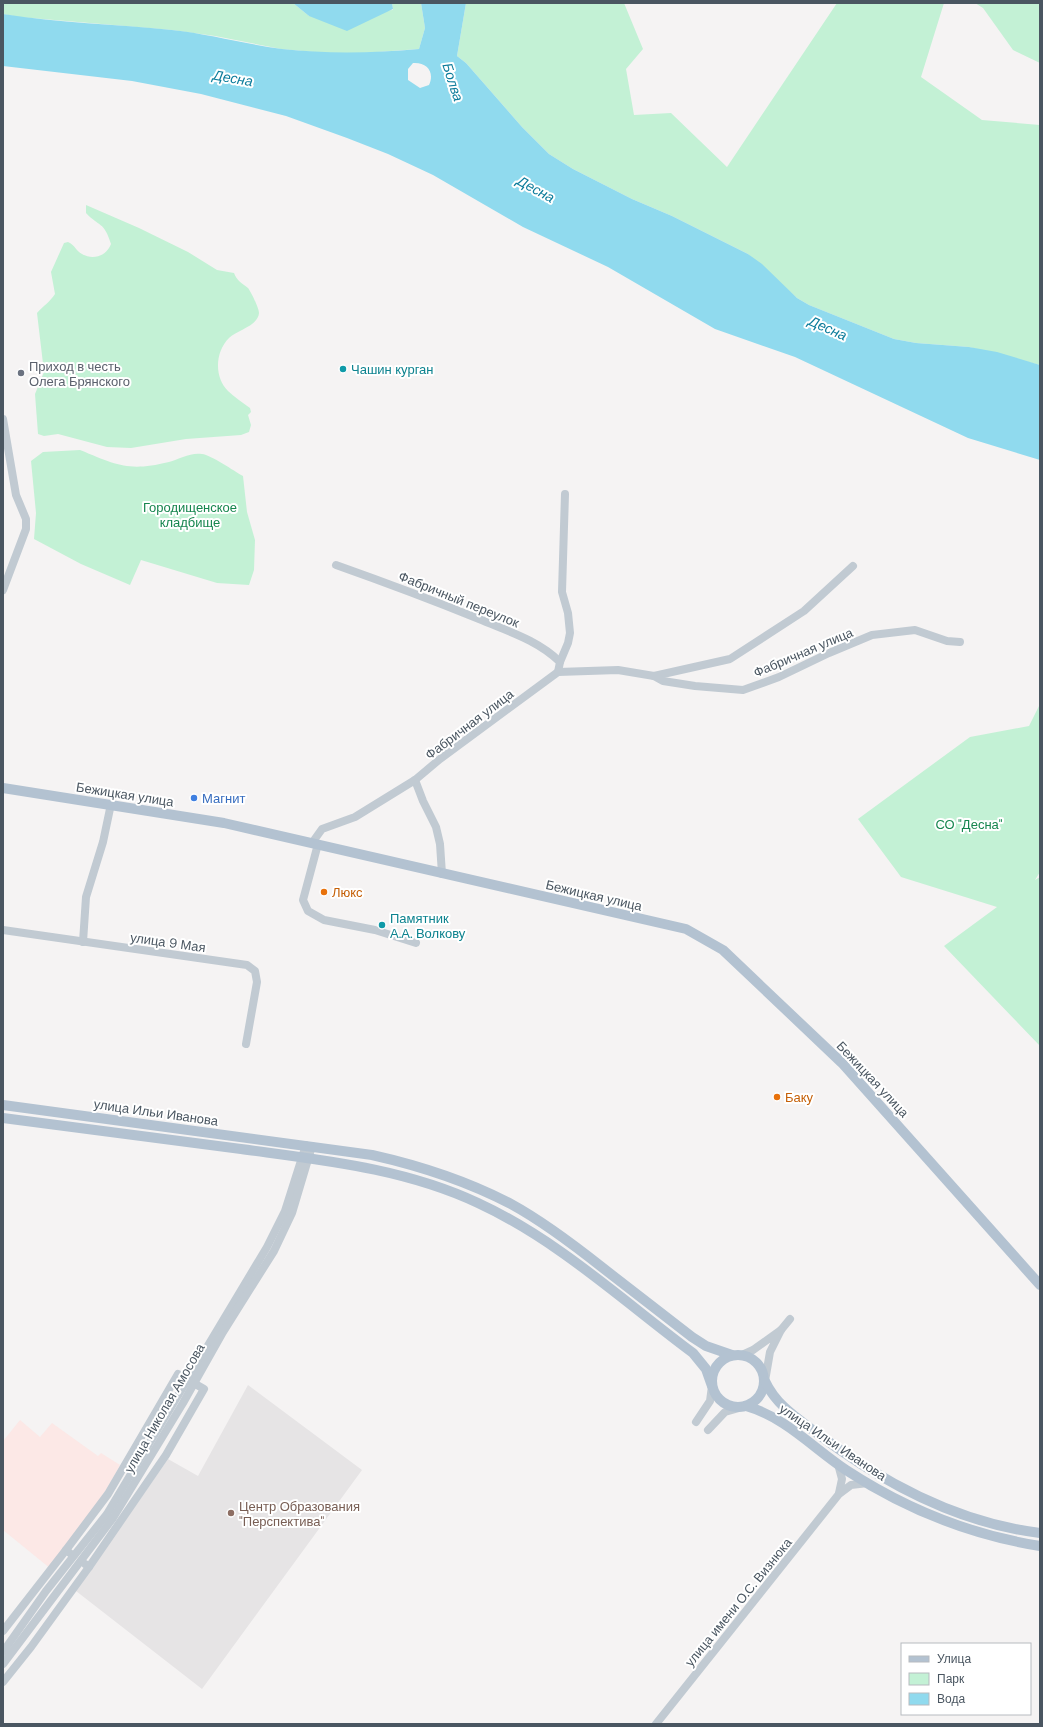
<svg xmlns="http://www.w3.org/2000/svg" width="1043" height="1727" viewBox="0 0 1043 1727" font-family="'DM Sans',sans-serif">
  <rect width="100%" height="100%" fill="#f5f3f3"/>
  <!-- education -->
  <polygon fill="#e6e4e5" points="248,1385 362,1470 202,1689 76,1591 168,1459 198,1476"/>
  <!-- medical -->
  <polygon fill="#fce8e6" points="20,1420 40,1437 52,1423 98,1456 101,1453 120,1465 108,1487 51,1569 3,1530 3,1440 4,1440"/>
  <!-- green -->
  <g fill="#c3f1d5">
    <polygon points="3,3 293,3 309,16 393,10 392,3 421,3 425,28 419,49 364,53 325,53 281,49 215,36 172,30 19,17 3,14"/>
    <polygon points="466,3 624,3 643,49 626,69 634,115 671,113 727,167 837,3 944,3 921,77 982,120 1040,125 1040,365 969,347 916,343 894,339 809,305 797,298 748,254 672,216 632,199 573,169 549,154 522,127 466,63 457,56"/>
    <polygon points="975,3 1040,3 1040,63 1013,50 983,8"/>
    <path d="M86,205L139,228L188,252L217,270L234,273C237,281 242,283 248,288C251,292 259,308 259,313C258,326 237,330 229,338C215,352 214,377 228,391C234,397 242,402 250,408L251,412L248,415L251,425L249,432L241,435L186,439L131,448L107,447L58,434L44,436L38,434L35,394L44,372L37,313C43,306 50,302 55,294L51,272L64,243L68,242C75,245 76,251 82,254C94,261 107,255 111,244C104,221 99,227 86,213Z"/>
    <path d="M80,450C117,465 128,472 169,462C179,459 191,452 202,454C211,455 234,471 243,476L247,512L255,540L254,570L249,585L217,583L141,560L130,585L81,564L34,539L36,513L31,461L43,452Z"/>
    <polygon points="1040,704 1040,872 1035,880 1040,877 1040,1046 944,946 997,907 901,877 858,819 970,737 1029,726"/>
  </g>
  <!-- water -->
  <g fill="#90daee" fill-rule="evenodd">
    <polygon points="293,3 392,3 393,9 347,31 309,16"/>
    <path d="M421,3H466L457,56L466,63L522,127L549,154L573,169L632,199L672,216L748,254L762,264L797,298L809,305L894,339L916,343L969,347L997,352L1040,365V460L968,438L795,357L715,329L608,267L523,227L433,175L388,154L347,138L286,116L201,94L132,81L3,66V14C59,23 116,24 172,30C209,34 245,44 282,49C328,54 373,53 419,49L425,28ZM413,63C427,62 435,72 429,85L420,88L408,80V69Z"/>
  </g>
  <g fill="none" stroke-linecap="round" stroke-linejoin="round">
    <!-- minor -->
    <g stroke="#c1cad2" stroke-width="8">
      <polyline points="3,419 16,495 26,519 26,529 3,590"/>
      <path d="M336,565C384,582 432,600 479,619C507,631 538,640 560,662L558,672"/>
      <polyline points="560,662 568,643 570,633 568,613 562,592 565,494"/>
      <polyline points="654,676 730,659 804,611 853,566"/>
      <polyline points="415,780 423,801 436,827 440,844 442,874"/>
      <polyline points="312,843 322,829 355,817 415,780 440,759 558,672 618,670 654,676 663,681 695,686 743,690 779,677 829,653 872,635 915,630 947,641 960,642"/>
      <polyline points="318,844 303,900 308,911 324,920 375,930 416,943"/>
      <polyline points="3,930 247,965 255,971 257,982 246,1044"/>
      <polyline points="83,942 86,897 103,842 111,804"/>
      <polyline points="781,1330 790,1319"/>
      <polyline points="742,1355 753,1350 781,1330 770,1352 765,1381"/>
      <polyline points="696,1422 710,1401 712,1386"/>
      <polyline points="708,1430 725,1412 746,1406"/>
      <polyline points="838,1464 842,1479 839,1493"/>
      <polyline points="66,1550 108,1494 178,1374 204,1389 166,1455 89,1567"/>
      <polyline points="3,1631 66,1550 71,1554"/>
      <polyline points="3,1652 46,1591 107,1514 267,1247 285,1211 306,1145"/>
      <polyline points="3,1664 113,1518 183,1403 223,1332 274,1251 292,1213 312,1146"/>
      <polyline points="3,1682 31,1647 89,1567 85,1564"/>
      <polyline points="656,1724 839,1494 851,1485 868,1483"/>
    </g>
    <!-- major -->
    <g stroke="#b3c2d1" stroke-width="10">
      <polyline points="3,788 224,823 686,929 723,950 842,1063 1040,1285"/>
      <path d="M3,1105L372,1155C421,1166 467,1181 511,1204C544,1222 574,1245 603,1268C633,1291 662,1314 692,1337L706,1346L732,1355"/>
      <path d="M3,1118C82,1128 162,1139 241,1149C321,1160 404,1168 478,1203C558,1240 623,1301 693,1353L706,1369L712,1386"/>
      <circle cx="738" cy="1381" r="26"/>
      <path d="M765,1381C776,1405 797,1418 818,1434C883,1483 958,1523 1040,1533"/>
      <path d="M746,1406C785,1417 813,1448 846,1470C904,1508 971,1535 1040,1546"/>
    </g>
  </g>
  <!-- markers -->
  <g fill="#0f9aa8" stroke="#fff" stroke-width="1.5">
    <circle cx="343" cy="369" r="4"/>
    <circle cx="382" cy="925" r="4"/>
  </g>
  <circle fill="#6b7280" stroke="#fff" stroke-width="1.5" cx="21" cy="373" r="4"/>
  <circle fill="#3f7fe0" stroke="#fff" stroke-width="1.5" cx="194" cy="798" r="4"/>
  <g fill="#e8710a" stroke="#fff" stroke-width="1.5">
    <circle cx="324" cy="892" r="4"/>
    <circle cx="777" cy="1097" r="4"/>
  </g>
  <circle fill="#8d6e63" stroke="#fff" stroke-width="1.5" cx="231" cy="1513" r="4"/>
  <g text-anchor="middle" stroke-width="4" stroke-linejoin="round" paint-order="stroke">
    <!-- worship labels -->
    <g font-size="13" fill="#5b616d" stroke="#fff" text-anchor="start">
      <text x="29" y="371">Приход в честь<tspan x="29" dy="15">Олега Брянского</tspan></text>
    </g>
    <!-- culture labels -->
    <g font-size="13" fill="#0d838f" stroke="#fff" text-anchor="start">
      <text x="351" y="374">Чашин курган</text>
      <text x="390" y="923">Памятник<tspan x="390" dy="15">А.А. Волкову</tspan></text>
    </g>
    <!-- park labels -->
    <g font-size="13" fill="#17864f" stroke="#fff">
      <text x="190" y="512">Городищенское<tspan x="190" dy="15">кладбище</tspan></text>
      <text x="969" y="829">СО "Десна"</text>
    </g>
    <!-- street labels -->
    <g font-size="13" fill="#4a5661" stroke="#fff">
      <text transform="translate(459 599) rotate(22)" y="5">Фабричный переулок</text>
      <text transform="translate(803 652) rotate(-23)" y="5">Фабричная улица</text>
      <text transform="translate(469 724) rotate(-37)" y="5">Фабричная улица</text>
      <text transform="translate(125 794) rotate(9)" y="5">Бежицкая улица</text>
      <text transform="translate(594 895) rotate(13)" y="5">Бежицкая улица</text>
      <text transform="translate(168 942) rotate(8)" y="5">улица 9 Мая</text>
      <text transform="translate(873 1079) rotate(47)" y="5">Бежицкая улица</text>
      <text transform="translate(156 1112) rotate(8)" y="5">улица Ильи Иванова</text>
      <text transform="translate(164 1408) rotate(-60)" y="5">улица Николая Амосова</text>
      <text transform="translate(833 1442) rotate(34)" y="5">улица Ильи Иванова</text>
      <text transform="translate(738 1602) rotate(-51)" y="5">улица имени О.С. Визнюка</text>
    </g>
    <!-- shop labels -->
    <g font-size="13" fill="#366cbe" stroke="#fff" text-anchor="start">
      <text x="202" y="803">Магнит</text>
    </g>
    <!-- food labels -->
    <g font-size="13" fill="#c56008" stroke="#fff" text-anchor="start">
      <text x="332" y="897">Люкс</text>
      <text x="785" y="1102">Баку</text>
    </g>
    <!-- education labels -->
    <g font-size="13" fill="#785e54" stroke="#fff" text-anchor="start">
      <text x="239" y="1511">Центр Образования<tspan x="239" dy="15">"Перспектива"</tspan></text>
    </g>
    <!-- water labels -->
    <g font-size="14" font-style="italic" fill="#0c7c9b" stroke="#fff">
      <text transform="translate(233 78) rotate(10)" y="5">Десна</text>
      <text transform="translate(453 82) rotate(72)" y="5">Болва</text>
      <text transform="translate(536 189) rotate(29)" y="5">Десна</text>
      <text transform="translate(828 328) rotate(24)" y="5">Десна</text>
    </g>
  </g>
  <!-- border -->
  <rect width="1043" height="1727" fill="none" stroke="#4a5661" stroke-width="8"/>
  <!-- legend -->
  <rect x="901" y="1643" width="130" height="72" fill="#ffffff" stroke="#b7bbc0"/>
  <rect x="909" y="1656" width="20" height="6" fill="#b3c2d1" stroke="#b7bbc0"/>
  <text x="937" y="1663" font-size="12" fill="#4a5661">Улица</text>
  <rect x="909" y="1673" width="20" height="12" fill="#c3f1d5" stroke="#b7bbc0"/>
  <text x="937" y="1683" font-size="12" fill="#4a5661">Парк</text>
  <rect x="909" y="1693" width="20" height="12" fill="#90daee" stroke="#b7bbc0"/>
  <text x="937" y="1703" font-size="12" fill="#4a5661">Вода</text>
</svg>
